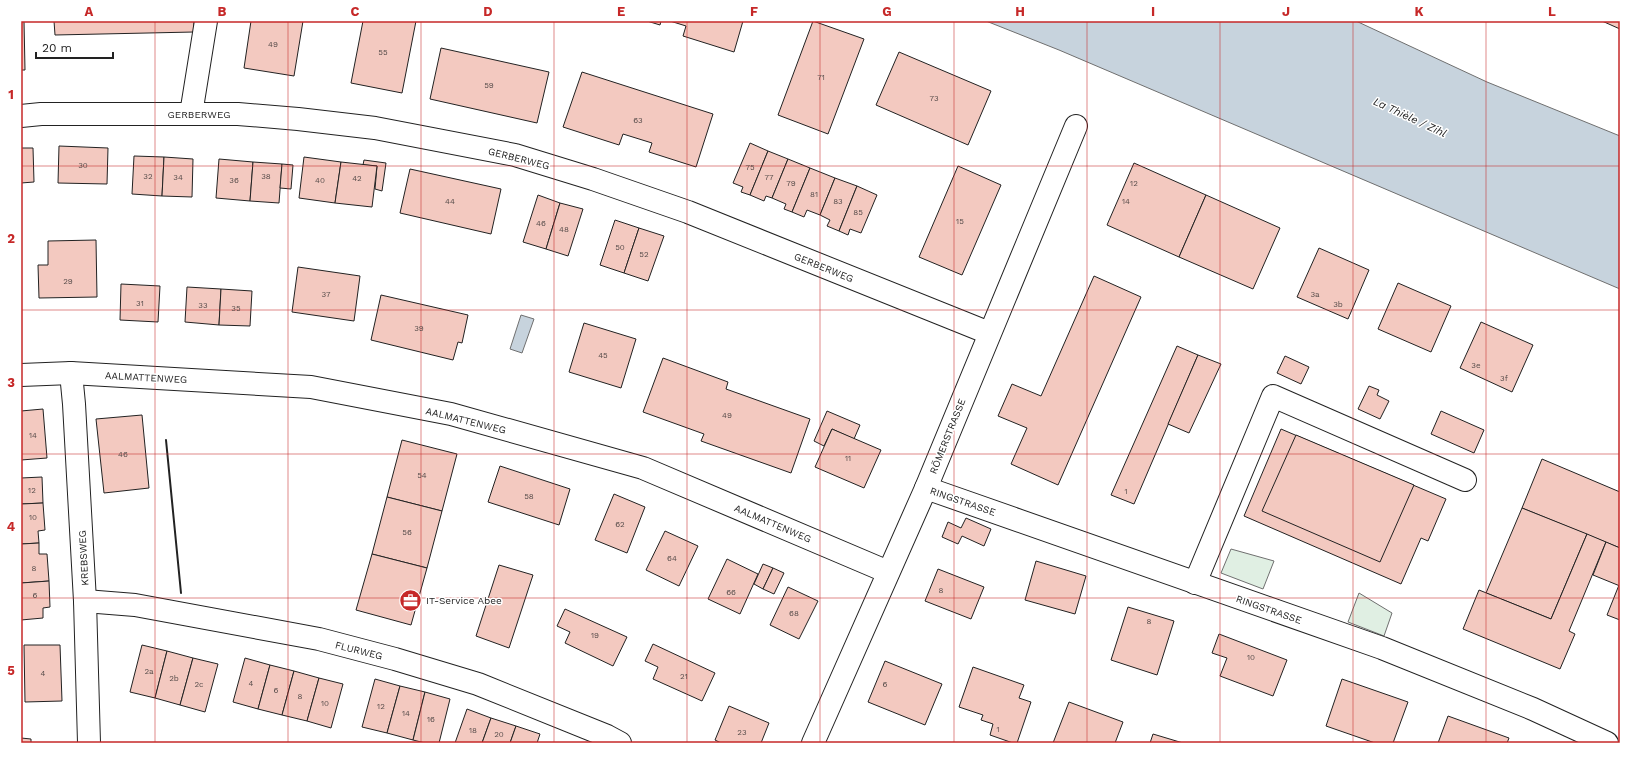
<svg xmlns="http://www.w3.org/2000/svg" width="1641" height="764" viewBox="0 0 1641 764" font-family="'Work Sans',sans-serif">
  <rect width="100%" height="100%" fill="#fff"/>
  <!-- green -->
  <g fill="#e0efe3" stroke="#6f6f6f">
    <polygon points="1231,549 1274,561 1263,589 1221,573"/>
    <polygon points="1359,593 1392,613 1384,636 1348,622"/>
  </g>
  <!-- water -->
  <g fill="#c7d3dd" stroke="#6f6f6f">
    <polygon points="986,21 1356,21 1487,82 1620,136 1620,289 1059,50"/>
    <polygon points="521,315 534,319 522,353 510,349"/>
  </g>
  <!-- building -->
  <g fill="#f3c9c0" stroke="#222">
    <polygon points="21,21 24,21 25,70 21,70"/>
    <polygon points="54,21 194,21 194,32 55,35"/>
    <polygon points="251,21 303,21 294,76 244,68"/>
    <polygon points="363,21 416,21 402,93 351,83"/>
    <polygon points="647,21 661,21 660,25"/>
    <polygon points="670,21 743,21 734,52 683,36 686,26"/>
    <polygon points="813,21 864,39 828,134 778,115"/>
    <polygon points="1602,21 1620,21 1620,29"/>
    <polygon points="441,48 549,72 537,123 430,99"/>
    <polygon points="899,52 991,91 968,145 876,105"/>
    <polygon points="582,72 713,114 696,167 649,152 652,143 623,134 619,145 563,127"/>
    <polygon points="750,143 768,151 750,195 741,192 743,187 733,183"/>
    <polygon points="59,146 108,148 107,184 58,183"/>
    <polygon points="21,148 33,148 34,182 21,183"/>
    <polygon points="768,151 788,159 772,198 766,196 764,201 750,195"/>
    <polygon points="134,156 164,157 162,196 132,194"/>
    <polygon points="164,157 193,159 192,197 162,196"/>
    <polygon points="304,157 341,162 335,203 299,198"/>
    <polygon points="219,159 253,162 250,201 216,198"/>
    <polygon points="788,159 810,168 792,212 784,209 786,204 772,198"/>
    <polygon points="364,160 386,163 382,191 375,189 377,166 363,165"/>
    <polygon points="253,162 282,164 279,203 250,201"/>
    <polygon points="341,162 377,166 372,207 335,203"/>
    <polygon points="1134,163 1206,195 1179,257 1107,225"/>
    <polygon points="282,164 293,165 291,189 280,188"/>
    <polygon points="958,166 1001,185 962,275 919,257"/>
    <polygon points="810,168 835,178 820,215 807,210 804,217 792,212"/>
    <polygon points="410,169 501,189 491,234 400,213"/>
    <polygon points="835,178 857,186 839,231 827,226 830,220 820,215"/>
    <polygon points="857,186 877,195 861,233 850,229 848,235 839,231"/>
    <polygon points="538,195 560,203 546,249 523,242"/>
    <polygon points="1206,195 1280,228 1253,289 1179,257"/>
    <polygon points="560,203 583,209 568,256 546,249"/>
    <polygon points="615,220 639,228 624,273 600,265"/>
    <polygon points="639,228 664,236 648,281 624,273"/>
    <polygon points="96,240 97,297 39,298 38,265 48,265 48,241"/>
    <polygon points="1319,248 1369,270 1348,319 1297,297"/>
    <polygon points="298,267 360,276 354,321 292,312"/>
    <polygon points="1094,276 1141,297 1058,485 1011,464 1027,428 998,416 1012,384 1041,396"/>
    <polygon points="1398,283 1451,306 1431,352 1378,329"/>
    <polygon points="121,284 160,286 158,322 120,320"/>
    <polygon points="187,287 221,289 219,325 185,322"/>
    <polygon points="221,289 252,291 250,326 219,325"/>
    <polygon points="381,295 468,315 462,343 458,342 453,360 371,340"/>
    <polygon points="1481,322 1533,345 1512,392 1460,368"/>
    <polygon points="584,323 636,339 621,388 569,372"/>
    <polygon points="1177,346 1198,355 1134,504 1111,495"/>
    <polygon points="1198,355 1221,364 1189,433 1168,424"/>
    <polygon points="1285,356 1309,367 1301,384 1277,373"/>
    <polygon points="663,358 728,382 726,389 810,419 791,473 701,441 704,434 643,412"/>
    <polygon points="1369,386 1379,390 1377,395 1389,401 1380,419 1358,409"/>
    <polygon points="43,409 47,458 21,460 21,411"/>
    <polygon points="827,411 860,425 854,439 832,429 824,446 814,441"/>
    <polygon points="1441,411 1484,430 1474,453 1431,434"/>
    <polygon points="142,415 149,488 104,493 96,419"/>
    <polygon points="832,429 881,450 864,488 815,467"/>
    <polygon points="1281,429 1446,499 1428,541 1421,538 1401,584 1244,516"/>
    <polygon points="1296,435 1414,485 1380,562 1262,511"/>
    <polygon points="402,440 457,454 442,511 387,497"/>
    <polygon points="1542,459 1620,492 1620,548 1522,508"/>
    <polygon points="500,466 570,489 559,525 488,502"/>
    <polygon points="42,477 43,503 21,504 21,478"/>
    <polygon points="614,494 645,507 627,553 595,540"/>
    <polygon points="387,497 442,511 427,568 372,554"/>
    <polygon points="43,503 45,530 38,531 39,543 21,544 21,504"/>
    <polygon points="1522,508 1587,534 1551,619 1486,593"/>
    <polygon points="966,518 991,529 984,546 962,536 958,544 942,537 948,522 961,528"/>
    <polygon points="665,531 698,546 679,586 646,570"/>
    <polygon points="1587,534 1606,542 1569,631 1575,634 1560,669 1463,629 1479,590 1551,619"/>
    <polygon points="1606,542 1620,548 1620,586 1593,575"/>
    <polygon points="39,543 39,554 47,554 49,581 21,583 21,544"/>
    <polygon points="372,554 427,568 411,625 356,610"/>
    <polygon points="727,559 758,574 740,614 708,599"/>
    <polygon points="1036,561 1086,576 1075,614 1025,600"/>
    <polygon points="763,564 773,568 763,589 754,584"/>
    <polygon points="499,565 533,575 509,648 476,636"/>
    <polygon points="773,568 784,573 774,594 763,589"/>
    <polygon points="938,569 984,587 971,619 925,601"/>
    <polygon points="49,581 50,607 43,608 43,618 21,620 21,583"/>
    <polygon points="1619,585 1620,586 1620,620 1607,615"/>
    <polygon points="788,587 818,601 799,639 770,625"/>
    <polygon points="1128,607 1174,621 1157,675 1111,660"/>
    <polygon points="565,609 627,637 613,666 565,643 570,632 557,626"/>
    <polygon points="1219,634 1287,660 1273,696 1220,676 1227,658 1212,653"/>
    <polygon points="653,644 715,673 702,701 653,679 658,667 645,661"/>
    <polygon points="24,645 60,645 62,701 25,702"/>
    <polygon points="142,645 167,651 155,698 130,692"/>
    <polygon points="167,651 193,658 180,705 155,698"/>
    <polygon points="193,658 218,664 205,712 180,705"/>
    <polygon points="245,658 270,665 258,709 233,702"/>
    <polygon points="885,661 942,684 925,725 868,702"/>
    <polygon points="270,665 294,671 282,715 258,709"/>
    <polygon points="973,667 1024,685 1019,698 1031,702 1017,743 1013,743 990,735 993,724 981,720 983,715 959,707"/>
    <polygon points="294,671 319,678 307,721 282,715"/>
    <polygon points="319,678 343,684 331,728 307,721"/>
    <polygon points="375,679 400,686 387,733 362,727"/>
    <polygon points="1342,679 1408,702 1393,743 1375,743 1326,726"/>
    <polygon points="400,686 425,692 413,740 387,733"/>
    <polygon points="425,692 450,699 439,743 425,743 413,740"/>
    <polygon points="1069,702 1123,722 1115,743 1053,743"/>
    <polygon points="729,706 769,723 761,743 721,743 715,740"/>
    <polygon points="467,709 491,718 482,743 455,743"/>
    <polygon points="1448,716 1509,738 1507,743 1438,743"/>
    <polygon points="491,718 516,726 510,743 482,743"/>
    <polygon points="516,726 540,734 537,743 510,743"/>
    <polygon points="1153,734 1183,743 1150,743"/>
    <polygon points="21,738 31,739 31,743 21,743"/>
  </g>
  <g fill="none" stroke-linecap="round" stroke-linejoin="round">
    <defs>
      <g id="minor">
        <polyline points="191,114 206,21"/>
        <polyline points="21,116 41,114 238,114 298,119 375,128 515,155 593,179 688,212 989,333"/>
        <polyline points="71,373 74,404 85,601 89,743"/>
        <polyline points="21,375 71,373 311,387 451,414 643,468 888,572"/>
        <polyline points="926,488 1382,648 1533,709 1607,743"/>
        <polyline points="1195,583 1273,396 1465,480"/>
        <polyline points="85,601 135,605 319,639 395,659 478,684 607,736 620,743"/>
        <polyline points="813,743 926,488 1076,126"/>
      </g>
    </defs>
    <!-- minor casing -->
    <use href="#minor" stroke="#222" stroke-width="24"/>
    <!-- minor -->
    <use href="#minor" stroke="#fff" stroke-width="22"/>
    <!-- wall -->
    <polyline stroke="#222" stroke-width="2" points="166,440 181,593"/>
  </g>
  <!-- grid -->
  <path fill="none" stroke="#c62828" stroke-width="1" stroke-opacity="0.55" d="M155,21V743M288,21V743M421,21V743M554,21V743M687,21V743M820,21V743M954,21V743M1087,21V743M1220,21V743M1353,21V743M1486,21V743M21,166H1620M21,310H1620M21,454H1620M21,598H1620"/>
  <!-- icons -->
  <defs>
    <symbol id="office-disc" viewBox="-11 -11 22 22"><circle r="9.5" fill="#c62828" stroke="#fff"/><path d="M-6-3h4V-5.5h4V-3h4V5H-6ZM-1-4.5V-3h2v-1.5ZM-6 0V1H6V0Z" fill="#fff"/></symbol>
  </defs>
  <g fill-rule="evenodd">
    <use href="#office-disc" x="398" y="588" width="25" height="25"/>
  </g>
  <g text-anchor="middle" stroke-width="3" stroke-linejoin="round" paint-order="stroke">
    <!-- number labels -->
    <g font-size="8" fill="#564c4a">
      <text x="273" y="47">49</text>
      <text x="383" y="55">55</text>
      <text x="821" y="80">71</text>
      <text x="489" y="88">59</text>
      <text x="934" y="101">73</text>
      <text x="638" y="123">63</text>
      <text x="83" y="168">30</text>
      <text x="750" y="170">75</text>
      <text x="148" y="179">32</text>
      <text x="266" y="179">38</text>
      <text x="178" y="180">34</text>
      <text x="769" y="180">77</text>
      <text x="357" y="181">42</text>
      <text x="234" y="183">36</text>
      <text x="320" y="183">40</text>
      <text x="791" y="186">79</text>
      <text x="1134" y="186">12</text>
      <text x="814" y="197">81</text>
      <text x="450" y="204">44</text>
      <text x="838" y="204">83</text>
      <text x="1126" y="204">14</text>
      <text x="858" y="215">85</text>
      <text x="960" y="224">15</text>
      <text x="541" y="226">46</text>
      <text x="564" y="232">48</text>
      <text x="620" y="250">50</text>
      <text x="644" y="257">52</text>
      <text x="68" y="284">29</text>
      <text x="326" y="297">37</text>
      <text x="1315" y="297">3a</text>
      <text x="140" y="306">31</text>
      <text x="1338" y="307">3b</text>
      <text x="203" y="308">33</text>
      <text x="236" y="311">35</text>
      <text x="419" y="331">39</text>
      <text x="603" y="358">45</text>
      <text x="1476" y="368">3e</text>
      <text x="1504" y="381">3f</text>
      <text x="727" y="418">49</text>
      <text x="33" y="438">14</text>
      <text x="123" y="457">46</text>
      <text x="848" y="461">11</text>
      <text x="422" y="478">54</text>
      <text x="32" y="493">12</text>
      <text x="1126" y="494">1</text>
      <text x="529" y="499">58</text>
      <text x="33" y="520">10</text>
      <text x="620" y="527">62</text>
      <text x="407" y="535">56</text>
      <text x="672" y="561">64</text>
      <text x="34" y="571">8</text>
      <text x="941" y="593">8</text>
      <text x="731" y="595">66</text>
      <text x="35" y="598">6</text>
      <text x="794" y="616">68</text>
      <text x="1149" y="624">8</text>
      <text x="595" y="638">19</text>
      <text x="1251" y="660">10</text>
      <text x="149" y="674">2a</text>
      <text x="43" y="676">4</text>
      <text x="684" y="679">21</text>
      <text x="174" y="681">2b</text>
      <text x="251" y="686">4</text>
      <text x="199" y="687">2c</text>
      <text x="885" y="687">6</text>
      <text x="276" y="693">6</text>
      <text x="300" y="699">8</text>
      <text x="325" y="706">10</text>
      <text x="381" y="709">12</text>
      <text x="406" y="716">14</text>
      <text x="431" y="722">16</text>
      <text x="998" y="732">1</text>
      <text x="473" y="733">18</text>
      <text x="742" y="735">23</text>
      <text x="499" y="737">20</text>
    </g>
    <!-- street labels -->
    <g font-size="10" fill="#222" stroke="#fff">
      <text x="199" y="118">GERBERWEG</text>
      <text transform="translate(519 158) rotate(14)" y="4">GERBERWEG</text>
      <text transform="translate(824 267) rotate(22)" y="4">GERBERWEG</text>
      <text transform="translate(146 377) rotate(3)" y="4">AALMATTENWEG</text>
      <text transform="translate(466 420) rotate(14)" y="4">AALMATTENWEG</text>
      <text transform="translate(947 436) rotate(-68)" y="4">RÖMERSTRASSE</text>
      <text transform="translate(963 501) rotate(19)" y="4">RINGSTRASSE</text>
      <text transform="translate(773 523) rotate(23)" y="4">AALMATTENWEG</text>
      <text transform="translate(83 558) rotate(-93)" y="4">KREBSWEG</text>
      <text transform="translate(1269 609) rotate(19)" y="4">RINGSTRASSE</text>
      <text transform="translate(359 650) rotate(14)" y="4">FLURWEG</text>
    </g>
    <!-- poi labels -->
    <g font-size="10" fill="#222" stroke="#fff" text-anchor="start">
      <text x="426" y="604">IT-Service Abee</text>
    </g>
    <!-- water labels -->
    <g font-size="11" font-style="italic" fill="#222" stroke="#fff">
      <text transform="translate(1410 117) rotate(25)" y="4">La Thièle / Zihl</text>
    </g>
  </g>
  <!-- border -->
  <rect width="1641" height="764" fill="none" stroke="#ffffff" stroke-width="44"/>
  <!-- scale -->
  <path d="M36 52v6h77v-6" fill="none" stroke="#222222" stroke-width="2"/>
  <text x="42" y="52" font-size="12" fill="#222222" stroke="#ffffff" stroke-width="3" paint-order="stroke">20 m</text>
  <rect x="22" y="22" width="1597" height="720" fill="none" stroke="#c62828" stroke-width="1.5"/>
  <g font-size="13" text-anchor="middle" font-weight="bold" fill="#c62828">
    <text x="89" y="16">A</text>
    <text x="222" y="16">B</text>
    <text x="355" y="16">C</text>
    <text x="488" y="16">D</text>
    <text x="621" y="16">E</text>
    <text x="754" y="16">F</text>
    <text x="887" y="16">G</text>
    <text x="1020" y="16">H</text>
    <text x="1153" y="16">I</text>
    <text x="1286" y="16">J</text>
    <text x="1419" y="16">K</text>
    <text x="1552" y="16">L</text>
    <text x="11" y="99">1</text>
    <text x="11" y="243">2</text>
    <text x="11" y="387">3</text>
    <text x="11" y="531">4</text>
    <text x="11" y="675">5</text>
  </g>
</svg>
